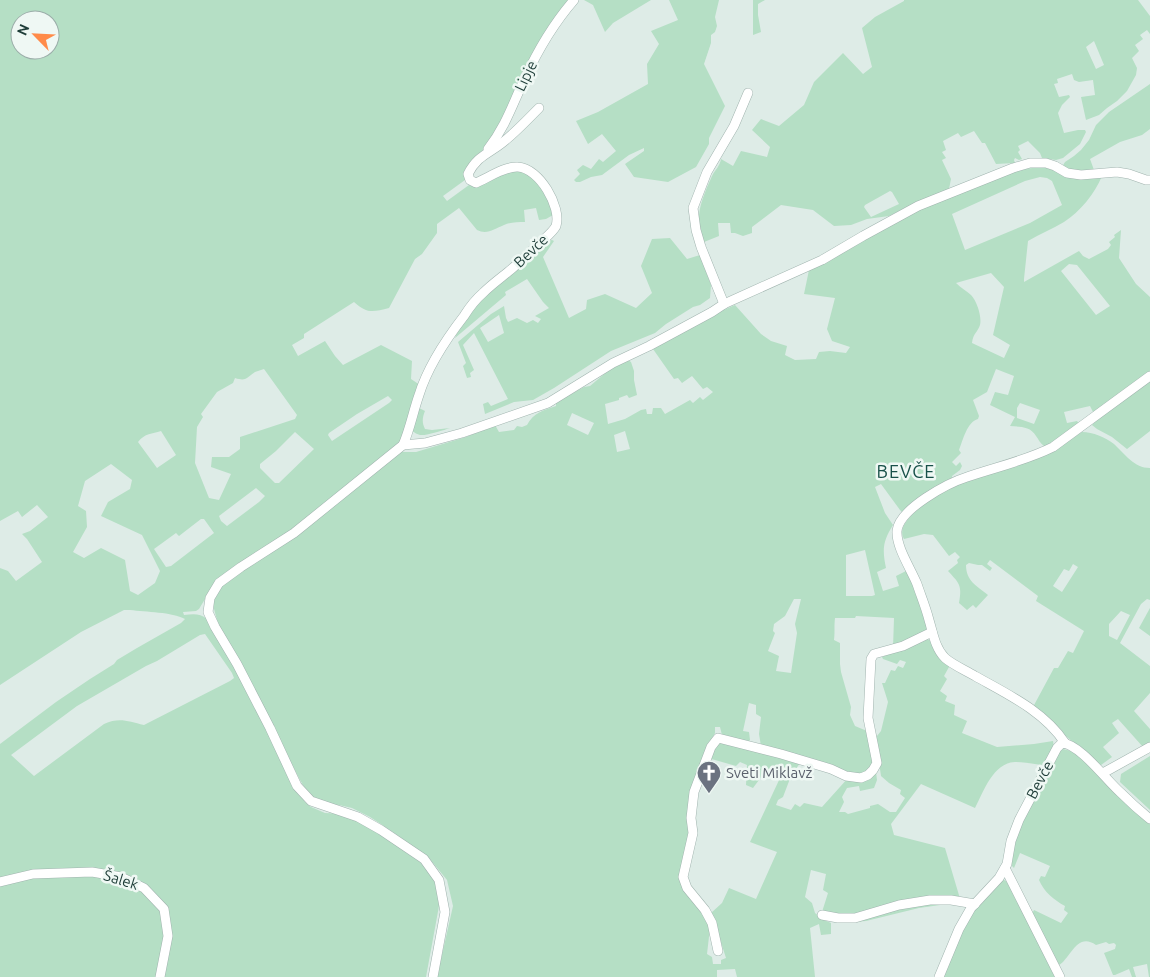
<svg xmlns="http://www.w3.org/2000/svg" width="1150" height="977" viewBox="0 0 1150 977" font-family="Ubuntu,sans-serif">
  <rect width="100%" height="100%" fill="#deece7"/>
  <!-- green -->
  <g fill="#b5dfc5" fill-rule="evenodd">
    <path d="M0,0H570L487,147C479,153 469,161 466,171C465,173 465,177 465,180L443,196L447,201L469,185L473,186L513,170L529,173L546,194L553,215L546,219L539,220L536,208L524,210L525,222C518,222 511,222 504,225C494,229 487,235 477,230L459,208L437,224V233L422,254L415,259L389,308C373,312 367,314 354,302L304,334V338L292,345L298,356L325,341L335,356L343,365L381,345L412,361L411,379L420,385L402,439L396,448L332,501L214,584L199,609L196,611L183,612L184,615C193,614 200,613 207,619L240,676L267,732L275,749L290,778L305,802L311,807L325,813L344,814L360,821L419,861L427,870L438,884L439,906L426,977H0V744L56,702L90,679L114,664L117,660L137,648L181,623L185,619C172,612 146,612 130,610H124L81,632L0,685V568L8,571L16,581L42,562L27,539L22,534L30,531L48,517L37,505L22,517L18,511L0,521ZM20,20H50V50H20ZM264,369L297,415L295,419L240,437V449L229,457H212L211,467L231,474L219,500L209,498L195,463L197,427L203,417L201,414L217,392L233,383L235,378C247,382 247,377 255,372C258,371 261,370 264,369ZM388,396L392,400L389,403L332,441L328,435L329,433L357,414ZM161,431L176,455L157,468L138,442C145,433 152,434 161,431ZM295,432L314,449L279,483H275L260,468V464L276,451ZM111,464L132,480L130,489L108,502L101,516L142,535L160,571L155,583L138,595L130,591L125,560L101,548L84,558L73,552L87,527L86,511L78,506L85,481ZM256,488L265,496L259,502L227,526L221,521L219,516ZM201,519H204L214,533L171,566L166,567L154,549L176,533L179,536ZM205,634L232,673L234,678L230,681L144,725C128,721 119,717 104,724L34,776L11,755L77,706L146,666L157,661L200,635Z"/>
    <polygon points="584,0 651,0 613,23 605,32 593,5"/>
    <polygon points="669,0 719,0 715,17 717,26 715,32 711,35 711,43 704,64 725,106 709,138 709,144 696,167 668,182 634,177 625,164 644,151 644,148 629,155 602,175 591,177 580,182 576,182 574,180 580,174 577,170 583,165 591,169 599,159 603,162 616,151 602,134 588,144 576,121 598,112 648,84 647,64 659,44 651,31 678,20"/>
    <polygon points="753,0 765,0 758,4 758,15 761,32 753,35"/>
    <path d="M904,0H1138L1150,16V34L1147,30L1140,35L1143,39L1135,45L1139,51L1132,58L1137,68L1136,75L1127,91L1117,101L1107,108L1099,115L1086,120L1081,97L1095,95L1093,80L1079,82L1074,80L1072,74L1057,79L1058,83L1054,84L1059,97L1069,95L1070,97L1062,105L1058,113L1064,133L1078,130H1085L1086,132L1080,144L1063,158L1056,160L1042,158L1040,153L1028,141L1018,146L1020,150L1018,152L1022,159L1019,160L1015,158L1014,160L1015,163L996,164L985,143H982L974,131L961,137L958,133L943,141L946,150L942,152L946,158L942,160L951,179L949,189L921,200L889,216L867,219L851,225L834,226L813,210L781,205L752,227V233L743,236L735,233H731L730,223H718L719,236L704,242C702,237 700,232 699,226C697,209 705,192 712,176C715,170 720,166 721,159L733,166L741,151L767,157L770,147L752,130L761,119L779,126L804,105L814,82L843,53L863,74L872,67L862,28L875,17L904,1ZM1094,41L1104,65L1096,69L1086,47ZM890,191L892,192L899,204L871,217L864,207L865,205Z"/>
    <path d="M1150,84V129L1142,135L1120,142L1090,159L1094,170C1083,171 1072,172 1062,167L1065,162L1074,156L1081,150L1089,140L1096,125L1109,112Z"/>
    <path d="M1032,168H1047L1068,176H1102C1095,193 1080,212 1064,222C1052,229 1040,234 1028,241L1024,279V282L1079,251L1083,256L1089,259L1108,249L1111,245L1109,242L1115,237L1114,235L1121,230L1119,258L1136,284L1150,297V373L1094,414L1090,406L1064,412L1067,423L1077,421L1080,425L1048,446H1044C1040,443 1039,440 1036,436C1030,426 1021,427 1010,426L1015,417L990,405L995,392L1008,395L1014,376L996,369L987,392L973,400L979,416L978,419C967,422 963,440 959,450L961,453L952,462L956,466L960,462L962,466L960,470L952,476V478L932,490L903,513L900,510L881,484L875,487L885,513L893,525C883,541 882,549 886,568L877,572L883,591L899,586L896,576L908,570L928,627L927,631L893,648L894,618L856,616L855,618H835C834,626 835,632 834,640L840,643V664L841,672L851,707L850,715L855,726L867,731C871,741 879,766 868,773C862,776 854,774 848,773L761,746L759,734L761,717L756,714V705L749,703L743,731L749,732L750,740L747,743L722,735L720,727H715V733L706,750L702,767L690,837L679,875L698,906L710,928L707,954L712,957L713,964H721V960L726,958L718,933L711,913L722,903L729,888L756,899L777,852L750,842L780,778L765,772L753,788L746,785L747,765L740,762L736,766L708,758L715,746L722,742L800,763L791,776L783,797L778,800L776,805L791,810L795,804L800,807L804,803L822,807L848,778L876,772L877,780L874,788L860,791L859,786L847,788L842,797L844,802L839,812H845L848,814L870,808V806L878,804L890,812H896L905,798L900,794L901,790L889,783L881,776L875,735L877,736L881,731L888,702L882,683H885L891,670L895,671L898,666L903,668L906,662L900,660L897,664L883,659L882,657L927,639L931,641L949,663V667L944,676L947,679L940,691L947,696L945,701L955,705L954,715L967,721L962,733L997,747L1034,744L1053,741L1054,747L1043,765C1034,764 1025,762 1015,762C993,763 984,791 975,808L921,784L891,824L894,835L945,848L961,902L919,908L866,921L854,922L822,912L828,893L823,890L826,874L811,870L805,897L812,903L815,913L824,920L831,923V934L821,935L819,924L810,928L815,977H737L735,969L717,970V977H437L453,906L447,880L429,858L390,830L370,817L352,808L339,805L326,804L309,795L300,780L263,708L218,624L213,605L214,597L224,582L348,495L401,452H416L466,437L495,425L499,432L514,430L517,426L522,427L527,425C533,413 544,410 556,406V402L584,387L590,386L609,370L625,360H628L631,362L634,371V380L637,395L629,398L627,395L619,398V400L605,404L608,424L625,419L641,410L646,409L647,414H652L653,408H661L665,414L690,400L693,403L700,397L703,400L713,392L707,387L703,389L692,376L682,383L678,378L674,379L653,349L721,311L735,305L761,334L771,341L787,346L785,355L795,360L816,359L819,352L830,351L846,353L850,347L832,341L827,329L835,298L804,294L809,270L915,208L1019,170ZM1040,177L1047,178L1052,181L1062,205L1030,223L965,250L952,214L1025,181ZM1069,264L1077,265L1110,306L1096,315L1061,271ZM991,273L1004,287L993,335L1010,345L1004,358L972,343C973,333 978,332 980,325C982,317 977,301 971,295C967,291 961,288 956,283ZM1020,403L1040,410L1034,424L1017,418V408ZM572,413L594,423L588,435L567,425ZM625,431L630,449L617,452L614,435ZM865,550L875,595L872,596H846V555ZM794,599H801L795,624L797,633L791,673L776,671L779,656L768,651L775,633L773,631L774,624L785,616Z"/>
    <path d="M670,238L687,259L700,255L711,285L710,298L700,305L693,307L666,324L655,333L611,351L554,388L533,400L514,402L485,414L483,404L488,402L491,406L508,399L474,333L463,345L474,370L470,373L471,377L467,378L463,366L466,363L458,342L491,314L504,306L506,318L508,322L517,318L527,323L533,320L538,323L541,319L535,316L549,308L543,302L527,279L505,292L506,295L455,338L459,328L479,302L548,241L552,240L554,241L543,257L569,318L586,309L587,300L605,294L636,308L652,293L641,266L652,239ZM499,315L504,333L488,342L480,328Z"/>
    <polygon points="1150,380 1150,431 1127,449 1112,437 1097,429 1092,425 1096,421"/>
    <path d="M417,407L425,411C422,418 422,423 425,429L432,430L450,428C444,430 426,436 420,435C417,434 415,433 412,431Z"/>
    <path d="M1082,432C1093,432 1105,437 1114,444C1125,454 1134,468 1150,468V600L1147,599L1141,604L1120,643L1150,666V693L1134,711L1150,729V743L1143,747L1118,719L1112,723L1119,733L1103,747L1112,757L1101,765L1062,733L1033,707L1054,668H1058L1068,651L1073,653L1084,631L1036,601L1038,596L990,560L987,564L992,568L990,571L982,565H978L969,563L966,565C966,581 977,586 988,595L976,608L973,605L967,610L959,603C962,585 960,584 948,571L958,563L957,560L960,557L955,552L949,556L933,535L924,534L904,539C899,531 905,522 911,516C946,477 999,471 1045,454C1058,449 1070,439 1082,432ZM1073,564L1078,567L1062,592L1053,586L1064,569L1069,571ZM1121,611L1130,615L1117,640L1109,636V624Z"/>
    <polygon points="1150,608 1150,636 1139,628"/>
    <path d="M1063,749L1071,751L1083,759L1150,821V977H1149L1147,964L1133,967L1136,977H1132L1129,969L1115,975H1113L1104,953L1115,949L1116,945L1114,943L1109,944L1106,942L1096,945C1077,931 1070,959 1059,965L1032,914L1034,910L1061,923L1068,913L1064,910L1065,906C1054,900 1044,892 1039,880L1041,876L1045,877L1050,866L1020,853L1014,868L1012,866V857L1016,836L1058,752Z"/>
    <polygon points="1150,756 1150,810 1120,782 1121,774"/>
    <polygon points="1002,879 1006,881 1011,889 1019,906 1058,977 944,977 960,933 974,911"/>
  </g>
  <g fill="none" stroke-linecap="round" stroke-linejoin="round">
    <defs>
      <g id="minor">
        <path d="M488,149C506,126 513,103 525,78C538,50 554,23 574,0"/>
        <polyline points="724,304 701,247 696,230 693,208 707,172 734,126 748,93"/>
        <path d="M403,445C410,429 413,412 419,395C427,369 447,338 464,316C469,308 476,299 483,293C493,283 505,275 515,266C524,259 532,250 540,243C545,238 553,232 556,226C562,207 539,168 518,167C505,166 488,178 476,183L470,180L468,174C477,156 488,154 502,143C515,133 527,120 539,108"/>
        <path d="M1065,743C1044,711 1007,694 975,676C965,670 953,665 945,658C935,648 933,633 929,620C926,608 921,596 917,584C911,569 896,547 897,531C899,509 948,483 967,477C996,467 1025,461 1053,447L1150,376"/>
        <polyline points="1103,773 1150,747"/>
        <polyline points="1005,868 1060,977"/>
        <polyline points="0,882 33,874 92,872 121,877 144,888 164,909 168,936 160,977"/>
        <polyline points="822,915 838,918 855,918 899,905 930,900 951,900 975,904"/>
        <polyline points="718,951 712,923 705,910 687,888 683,877 693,833 691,818 694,792 711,747 718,738 781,754 831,769 846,776 861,778 868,775 873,770 877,763 868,718 871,659 874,654 903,646 932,632"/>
        <polyline points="433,977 445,912 439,880 424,859 381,830 358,817 311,801 297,786 270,728 237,664 215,627 208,612 210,598 219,583 241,567 294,533 403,445 425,443 462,433 548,403 613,363 649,346 712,312 724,304 822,260 863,236 918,206 1013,168 1030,163 1046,163 1055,166 1067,173 1081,175 1117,172 1129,174 1146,180 1150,180"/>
        <path d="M939,977L959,929L971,908L999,878L1007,864L1011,841L1019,820L1057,748L1062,743C1080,744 1107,781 1121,793C1130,802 1140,811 1150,819"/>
      </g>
    </defs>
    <!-- minor casing -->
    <use href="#minor" stroke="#a1b4af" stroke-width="10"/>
    <!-- minor -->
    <use href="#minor" stroke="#fff" stroke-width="9"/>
  </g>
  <!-- icons -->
  <defs>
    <symbol id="church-pin" viewBox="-11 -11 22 30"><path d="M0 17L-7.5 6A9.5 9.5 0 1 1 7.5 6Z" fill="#6b7280" stroke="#eff8f4"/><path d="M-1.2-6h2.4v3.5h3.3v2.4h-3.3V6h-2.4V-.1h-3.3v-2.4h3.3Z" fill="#fff"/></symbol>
  </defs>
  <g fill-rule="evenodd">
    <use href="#church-pin" x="695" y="759" width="28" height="38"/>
  </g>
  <g text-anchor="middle" stroke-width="5" stroke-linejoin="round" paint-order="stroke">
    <!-- street labels -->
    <g font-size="15" fill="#1e3d38" stroke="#eff8f4">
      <text transform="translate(526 76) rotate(-64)" y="5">Lipje</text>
      <text transform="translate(531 251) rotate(-43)" y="5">Bevče</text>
      <text transform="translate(1040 780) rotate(-62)" y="5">Bevče</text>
      <text transform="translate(121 880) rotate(17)" y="5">Šalek</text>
    </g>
    <!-- worship labels -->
    <g font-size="15" fill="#5b616d" stroke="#eff8f4" text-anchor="start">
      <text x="726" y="778">Sveti Miklavž</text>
    </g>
    <!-- quarter labels -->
    <g font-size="18" letter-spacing="1" fill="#185149" stroke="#eff8f4">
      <text x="906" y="478">BEVČE</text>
    </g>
  </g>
  <!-- north arrow -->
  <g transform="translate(35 35) rotate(294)"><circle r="24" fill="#eff8f4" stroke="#9bada9"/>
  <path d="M0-4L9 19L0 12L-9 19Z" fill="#ff8b49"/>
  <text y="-8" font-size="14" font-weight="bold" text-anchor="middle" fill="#1e3d38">N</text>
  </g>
</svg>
